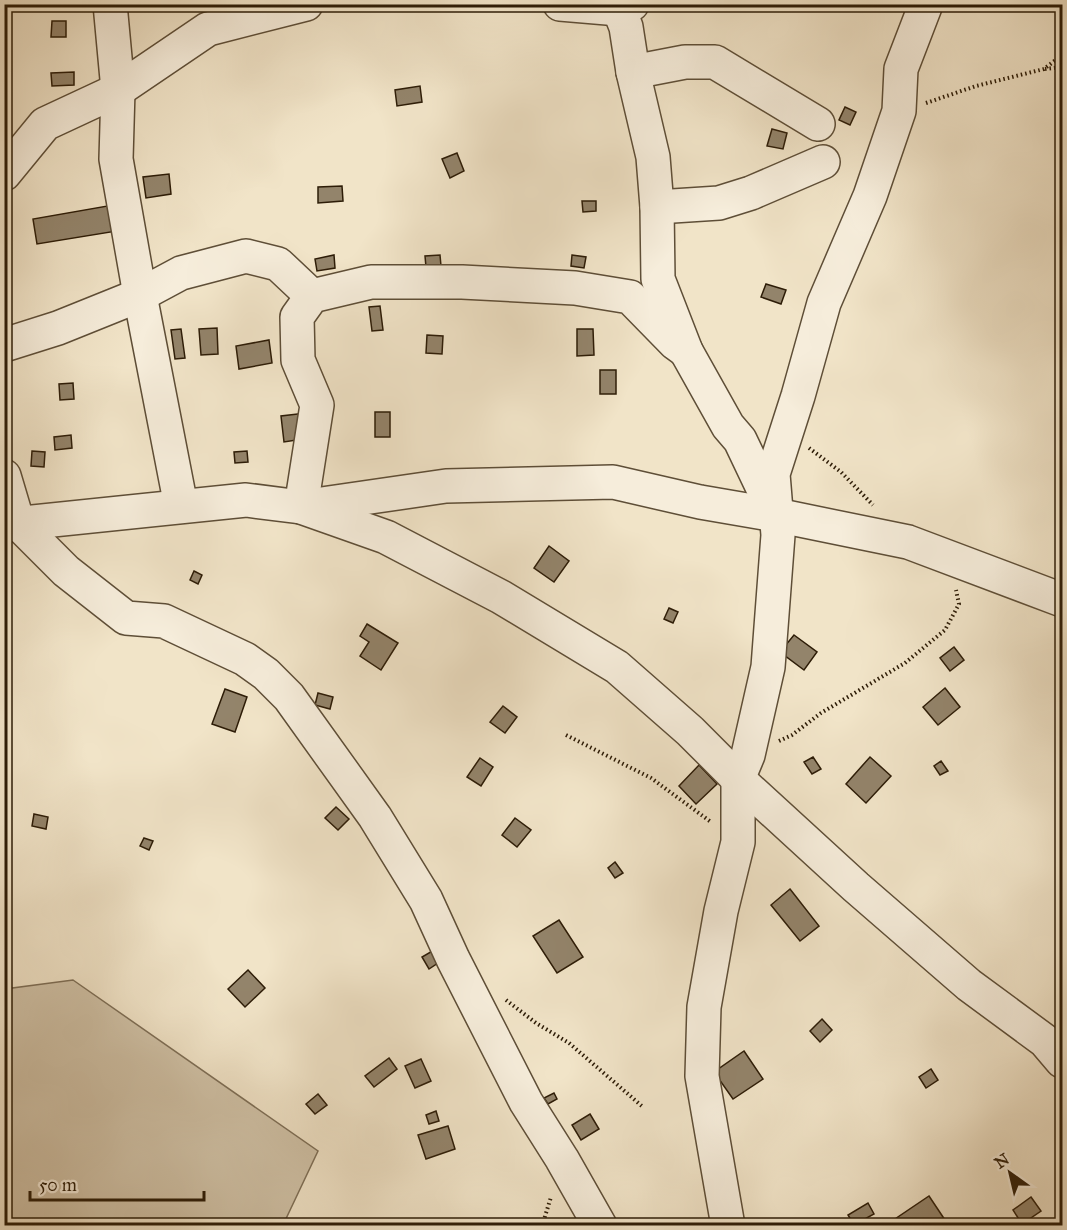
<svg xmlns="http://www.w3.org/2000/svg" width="1067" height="1230" viewBox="0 0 1067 1230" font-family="'IM FELL Great Primer',serif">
  <rect width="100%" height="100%" fill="#f1e4c8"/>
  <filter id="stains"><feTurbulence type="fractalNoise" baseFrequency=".00333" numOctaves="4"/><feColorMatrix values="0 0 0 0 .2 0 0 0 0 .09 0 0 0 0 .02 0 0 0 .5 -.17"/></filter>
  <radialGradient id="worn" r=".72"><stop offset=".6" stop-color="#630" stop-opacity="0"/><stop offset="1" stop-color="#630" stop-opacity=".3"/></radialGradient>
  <!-- green -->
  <polygon fill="#d0c2a7" stroke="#7e6f57" stroke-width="1.5" points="73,980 318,1151 283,1225 5,1225 5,989"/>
  <!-- building -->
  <g fill="#93846b" stroke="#2d1c07" stroke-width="1.5">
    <polygon points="52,21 66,21 66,37 51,37"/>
    <polygon points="74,72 74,85 52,86 51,73"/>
    <polygon points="420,86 422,102 397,106 395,90"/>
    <polygon points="845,107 856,112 850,125 839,120"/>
    <polygon points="772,129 787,133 783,149 767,146"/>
    <polygon points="457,153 464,171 450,178 442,159"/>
    <polygon points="169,174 171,194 146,198 143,177"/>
    <polygon points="342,186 343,201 318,203 318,187"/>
    <polygon points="582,201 596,201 596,211 583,212"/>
    <polygon points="113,205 117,231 37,244 33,219"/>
    <polygon points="334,255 335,268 317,271 315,259"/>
    <polygon points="440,255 441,266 426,267 425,256"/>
    <polygon points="572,255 586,257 584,268 571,266"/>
    <polygon points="766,284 786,290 781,304 761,297"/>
    <polygon points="380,306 383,330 372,331 369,307"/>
    <polygon points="217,328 218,354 201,355 199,329"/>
    <polygon points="181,329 185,358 175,359 171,330"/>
    <polygon points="577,329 593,329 594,355 577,356"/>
    <polygon points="427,335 443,336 442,354 426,353"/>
    <polygon points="269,340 272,363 239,369 236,346"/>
    <rect x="600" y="370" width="16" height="24"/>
    <polygon points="73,383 74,399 60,400 59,384"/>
    <rect x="375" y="412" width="15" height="25"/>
    <polygon points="306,413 309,438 284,442 281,416"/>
    <polygon points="71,435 72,448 55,450 54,437"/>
    <polygon points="32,451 45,452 44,467 31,466"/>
    <polygon points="247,451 248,462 235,463 234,452"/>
    <polygon points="549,546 569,561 554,582 534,568"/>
    <polygon points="194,571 202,575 198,584 190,580"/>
    <polygon points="669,608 678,612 673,623 664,619"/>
    <polygon points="367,624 398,643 381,670 360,656 369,642 360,636"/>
    <polygon points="794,635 817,652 804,670 780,652"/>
    <polygon points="954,647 964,660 950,671 940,658"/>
    <polygon points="945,688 960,707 938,725 923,707"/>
    <polygon points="225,689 247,697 235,732 212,724"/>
    <polygon points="318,693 333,697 330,709 315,705"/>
    <polygon points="503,706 517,717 505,733 490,722"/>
    <polygon points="813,757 821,769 812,774 804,762"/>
    <polygon points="870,757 891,776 866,803 846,784"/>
    <polygon points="480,758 493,767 481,786 467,777"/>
    <polygon points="941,761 948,771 940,775 934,766"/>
    <polygon points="699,765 717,784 696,804 679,786"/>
    <polygon points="336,807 349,819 338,830 325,818"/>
    <polygon points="34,814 48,817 46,829 32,826"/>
    <polygon points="515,818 531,830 517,847 502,835"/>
    <polygon points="144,838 153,841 149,850 140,846"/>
    <polygon points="615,862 623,873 615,878 608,868"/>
    <polygon points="790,889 819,926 800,941 771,905"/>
    <polygon points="559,920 583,957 557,973 533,936"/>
    <polygon points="434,950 441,961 429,969 422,957"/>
    <polygon points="248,970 265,988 245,1007 228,989"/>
    <polygon points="822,1019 832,1030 820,1042 810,1031"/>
    <polygon points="744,1051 763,1079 733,1099 714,1072"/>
    <polygon points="389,1058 397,1069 374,1087 365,1076"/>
    <polygon points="421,1059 431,1081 415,1088 405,1066"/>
    <polygon points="931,1069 938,1080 926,1088 919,1077"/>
    <polygon points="554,1093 557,1099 548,1104 544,1098"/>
    <polygon points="318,1094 327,1105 315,1114 306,1104"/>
    <polygon points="436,1111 439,1121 429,1124 426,1115"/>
    <polygon points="590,1114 599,1129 581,1140 572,1125"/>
    <polygon points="448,1126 455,1149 426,1159 418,1135"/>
    <polygon points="929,1196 947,1223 944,1226 899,1226 895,1219"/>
    <polygon points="1031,1197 1041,1211 1022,1224 1013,1210"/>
    <polygon points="868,1203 874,1214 854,1225 848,1215"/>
  </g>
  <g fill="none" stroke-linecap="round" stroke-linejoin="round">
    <defs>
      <g id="minor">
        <polyline points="110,4 118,90 116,159 140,295 181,506"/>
        <polyline points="560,4 619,9 632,4"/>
        <polyline points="619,9 626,27 633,72 653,157 657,207 658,279 686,351 728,426 740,440 770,503"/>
        <polyline points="633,72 685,62 715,62 818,124"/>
        <polyline points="4,174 45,124 118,90 208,29 306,4"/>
        <polyline points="657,207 719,203 751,193 823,162"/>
        <polyline points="4,345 58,328 140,295 181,273 246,256 278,264 312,296"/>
        <polyline points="686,351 675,343 630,297 575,288 462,282 371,282 312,296 297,317 298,360 317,405 301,507 386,537 501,597 617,667 690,731 738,779 856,887 969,985 1045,1041 1062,1061"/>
        <polyline points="4,476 18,523 66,571 126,618 164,621 245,659 266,674 289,697 375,817 426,900 453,959 526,1102 562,1159 600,1226"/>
        <polyline points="4,525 246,500 301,507 446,486 613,482 700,502 776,515 908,542 1062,600"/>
        <polyline points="728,1226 702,1076 704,1007 721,911 738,842 738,779 748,755 768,667 778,535 773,474 798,396 824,303 870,196 899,111 901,69 926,4"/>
      </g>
    </defs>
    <!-- minor casing -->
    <use href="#minor" stroke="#5e4e37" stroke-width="36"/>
    <!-- path -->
    <g stroke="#2d1c07" stroke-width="4" stroke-dasharray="1.5 3" stroke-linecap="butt">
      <polyline points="1045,69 1062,67"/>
      <polyline points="926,103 976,86 1044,69 1062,55"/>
      <polyline points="809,448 841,472 873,505"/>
      <polyline points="566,735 651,778 711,822"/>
      <polyline points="779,741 792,735 821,713 905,663 945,630 959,604 956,590"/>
      <polyline points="506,1000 536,1023 569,1043 643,1107"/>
      <polyline points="542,1226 551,1197"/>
    </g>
    <!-- minor -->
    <use href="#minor" stroke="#f6eddb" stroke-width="33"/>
  </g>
  <!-- margin -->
  <rect width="1067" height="1230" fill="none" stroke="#f1e4c8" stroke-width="24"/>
  <rect x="6" y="6" width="1055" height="1218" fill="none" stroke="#2d1c07" stroke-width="3"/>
  <rect x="12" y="12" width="1043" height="1206" fill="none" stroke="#2d1c07" stroke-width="1.5"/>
  <!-- north arrow -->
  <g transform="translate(1010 1173) rotate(326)" stroke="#f6eddb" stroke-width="4.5" paint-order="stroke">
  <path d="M0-4.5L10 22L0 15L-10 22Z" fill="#2d1c07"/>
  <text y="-9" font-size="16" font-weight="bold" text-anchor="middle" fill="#2d1c07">N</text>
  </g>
  <!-- scale -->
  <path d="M30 1191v9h174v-9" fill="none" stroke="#2d1c07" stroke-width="3"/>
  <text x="39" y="1191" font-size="18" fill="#2d1c07" stroke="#f6eddb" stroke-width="4.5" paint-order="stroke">50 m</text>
  <rect width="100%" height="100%" filter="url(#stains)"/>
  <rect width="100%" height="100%" fill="url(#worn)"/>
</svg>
